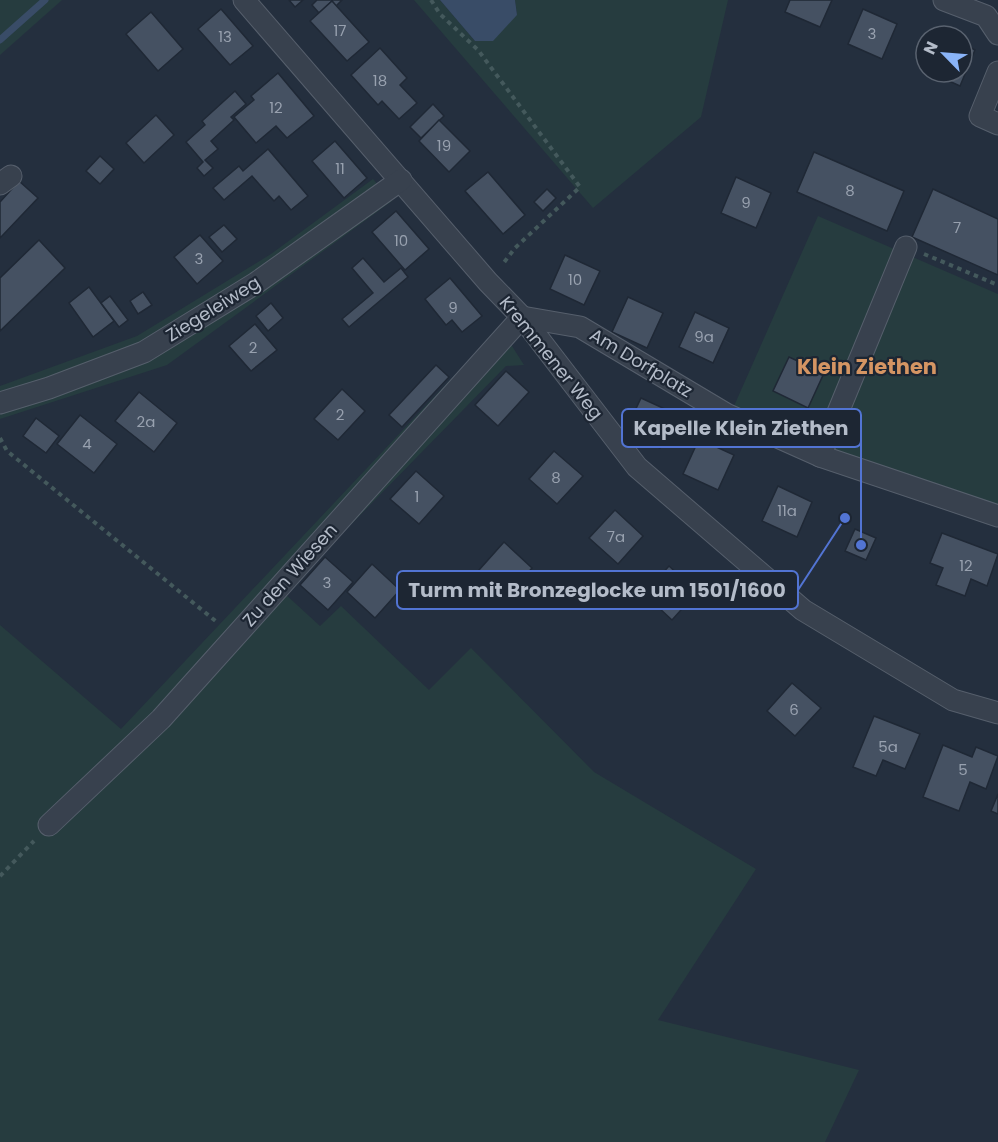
<svg xmlns="http://www.w3.org/2000/svg" width="998" height="1142" viewBox="0 0 998 1142" font-family="Poppins,sans-serif">
  <rect width="100%" height="100%" fill="#242f3e"/>
  <!-- green -->
  <g fill="#263c3f">
    <polygon points="0,0 62,0 0,55"/>
    <polygon points="414,0 440,0 475,41 517,15 515,0 728,0 701,117 593,208"/>
    <polygon points="373,179 392,201 167,365 0,419 0,386 137,336 271,254"/>
    <polygon points="818,216 998,294 998,507 813,442 734,406"/>
    <polygon points="500,327 524,365 506,366 284,593 320,626 341,606 429,690 471,648 594,772 756,869 658,1020 859,1070 825,1142 0,1142 0,625 121,729"/>
  </g>
  <!-- water -->
  <polygon fill="#394c67" points="440,0 515,0 517,15 493,41 475,41"/>
  <g fill="none" stroke-linecap="round" stroke-linejoin="round">
    <!-- stream -->
    <polyline stroke="#394c67" stroke-width="7" points="0,40 45,0"/>
  </g>
  <!-- building -->
  <g fill="#455162" stroke="#1f2835" stroke-width="1.5">
    <polygon points="289,0 303,0 295,7"/>
    <polygon points="317,0 342,0 336,6 332,1 319,13 312,5"/>
    <polygon points="790,0 832,0 820,27 785,12"/>
    <polygon points="332,1 369,42 347,61 310,21"/>
    <polygon points="221,9 253,46 230,65 198,29"/>
    <polygon points="863,9 897,24 882,59 848,44"/>
    <polygon points="151,12 183,49 158,71 126,34"/>
    <polygon points="962,44 975,50 960,86 929,72 962,72"/>
    <polygon points="380,48 407,78 400,85 417,103 399,119 382,101 378,105 351,75"/>
    <polygon points="278,73 314,116 287,138 276,126 256,143 234,117 254,100 251,96"/>
    <polygon points="235,91 246,104 231,117 234,120 211,141 218,149 205,160 213,168 204,176 197,168 203,162 186,142 205,125 202,121"/>
    <polygon points="433,104 444,116 421,138 410,127"/>
    <polygon points="156,115 174,135 144,163 126,143"/>
    <polygon points="439,120 470,151 449,172 419,141"/>
    <polygon points="335,141 367,178 344,198 312,161"/>
    <polygon points="268,149 308,196 291,210 279,196 274,201 252,176 224,200 213,188 239,166 243,171"/>
    <polygon points="814,152 904,191 887,231 797,192"/>
    <polygon points="100,156 114,169 100,184 86,171"/>
    <polygon points="488,172 525,215 503,234 465,191"/>
    <polygon points="736,177 771,193 756,228 721,213"/>
    <polygon points="19,181 38,198 0,238 0,202"/>
    <polygon points="547,189 556,198 543,211 534,202"/>
    <polygon points="933,189 998,219 998,275 912,237"/>
    <polygon points="396,211 429,249 405,270 372,232"/>
    <polygon points="224,225 237,239 222,252 209,237"/>
    <polygon points="200,235 223,261 197,284 174,257"/>
    <polygon points="39,240 65,268 0,331 0,278"/>
    <polygon points="565,255 600,271 584,305 550,289"/>
    <polygon points="363,258 384,282 401,268 408,277 349,327 342,319 373,293 352,268"/>
    <polygon points="450,278 482,316 462,332 452,320 446,325 425,299"/>
    <polygon points="89,287 114,321 93,337 69,303"/>
    <polygon points="143,292 152,305 138,314 130,301"/>
    <polygon points="110,296 128,320 119,327 101,303"/>
    <polygon points="628,297 663,313 647,348 612,332"/>
    <polygon points="271,303 283,318 268,331 256,316"/>
    <polygon points="695,312 729,328 713,363 679,347"/>
    <polygon points="255,324 277,350 251,371 229,346"/>
    <polygon points="789,357 824,373 808,408 773,391"/>
    <polygon points="436,365 449,377 402,427 389,415"/>
    <polygon points="506,371 529,392 498,426 475,405"/>
    <polygon points="342,389 365,411 338,440 314,419"/>
    <polygon points="139,392 177,423 154,452 115,421"/>
    <polygon points="641,398 676,414 660,448 625,432"/>
    <polygon points="80,415 117,444 94,473 57,444"/>
    <polygon points="36,418 59,436 46,453 23,436"/>
    <polygon points="699,439 734,455 718,490 683,474"/>
    <polygon points="554,451 583,476 557,504 529,479"/>
    <polygon points="416,471 444,496 419,524 390,499"/>
    <polygon points="778,486 812,502 797,537 762,521"/>
    <polygon points="615,510 643,536 618,564 589,538"/>
    <polygon points="842,513 851,517 848,522 840,519"/>
    <polygon points="855,529 876,538 866,560 845,551"/>
    <polygon points="942,533 998,554 987,586 971,579 965,596 936,585 943,568 930,563"/>
    <polygon points="504,542 532,568 507,596 479,570"/>
    <polygon points="325,557 353,582 328,610 300,585"/>
    <polygon points="372,564 400,590 375,618 347,592"/>
    <polygon points="669,566 697,592 672,620 644,594"/>
    <polygon points="792,683 821,708 795,736 767,711"/>
    <polygon points="874,716 920,734 905,769 883,760 876,776 853,767"/>
    <polygon points="943,745 972,757 976,747 998,756 986,789 970,782 959,811 923,797"/>
    <polygon points="998,794 998,814 991,811"/>
  </g>
  <g fill="none" stroke-linecap="round" stroke-linejoin="round">
    <defs>
      <g id="minor">
        <polyline points="244,0 488,282 522,317 637,467 803,610 953,700 998,713"/>
        <polyline points="944,0 986,16 998,34"/>
        <polyline points="998,72 980,116 998,124"/>
        <polyline points="0,184 11,176"/>
        <polyline points="0,403 49,388 144,352 256,283 401,180"/>
        <polyline points="820,456 906,247"/>
        <polyline points="49,825 161,719 522,317 580,327 726,414 820,456 998,516"/>
      </g>
    </defs>
    <!-- minor casing -->
    <use href="#minor" stroke="#565f6c" stroke-width="23"/>
    <!-- path -->
    <g stroke="#44595c" stroke-width="4" stroke-dasharray="4.5 4.5" stroke-linecap="butt">
      <polyline points="431,0 440,14 478,50 580,187 515,248 502,265"/>
      <polyline points="924,254 998,285"/>
      <polyline points="0,438 7,451 218,623"/>
      <polyline points="0,876 34,841"/>
    </g>
    <!-- minor -->
    <use href="#minor" stroke="#38414e" stroke-width="21"/>
  </g>
  <g text-anchor="middle" stroke-width="4.5" stroke-linejoin="round" paint-order="stroke">
    <!-- number labels -->
    <g font-size="15" fill="#98a1af">
      <text x="340" y="36">17</text>
      <text x="872" y="39">3</text>
      <text x="225" y="42">13</text>
      <text x="380" y="86">18</text>
      <text x="276" y="113">12</text>
      <text x="444" y="151">19</text>
      <text x="340" y="174">11</text>
      <text x="850" y="196">8</text>
      <text x="746" y="208">9</text>
      <text x="957" y="233">7</text>
      <text x="401" y="246">10</text>
      <text x="199" y="264">3</text>
      <text x="575" y="285">10</text>
      <text x="453" y="313">9</text>
      <text x="704" y="342">9a</text>
      <text x="253" y="353">2</text>
      <text x="340" y="420">2</text>
      <text x="146" y="427">2a</text>
      <text x="87" y="449">4</text>
      <text x="556" y="483">8</text>
      <text x="417" y="502">1</text>
      <text x="787" y="516">11a</text>
      <text x="616" y="542">7a</text>
      <text x="966" y="571">12</text>
      <text x="327" y="588">3</text>
      <text x="794" y="715">6</text>
      <text x="888" y="752">5a</text>
      <text x="963" y="775">5</text>
    </g>
    <!-- street labels -->
    <g font-size="18" fill="#b4bcc9" stroke="#1d2633">
      <text transform="translate(213 309) rotate(-32)" y="6">Ziegeleiweg</text>
      <text transform="translate(551 358) rotate(51)" y="6">Kremmener Weg</text>
      <text transform="translate(641 363) rotate(31)" y="6">Am Dorfplatz</text>
      <text transform="translate(290 575) rotate(-48)" y="6">Zu den Wiesen</text>
    </g>
    <!-- quarter labels -->
    <g font-size="21" font-weight="bold" fill="#d59563" stroke="#1d2633">
      <text x="867" y="374">Klein Ziethen</text>
    </g>
  </g>
  <!-- callouts -->
  <path fill="none" stroke="#5274d3" stroke-width="2" d="M861 545L861 428M845 518L798 590"/>
  <g fill="#5274d3" stroke="#1d2633" stroke-width="2">
    <circle cx="861" cy="545" r="6"/>
    <circle cx="845" cy="518" r="6"/>
  </g>
  <g fill="#1d2633" stroke="#5274d3" stroke-width="2">
    <rect x="622" y="409" width="239" height="38" rx="6"/>
    <rect x="397" y="571" width="401" height="38" rx="6"/>
  </g>
  <g font-size="20" text-anchor="middle" font-weight="bold" fill="#b4bcc9">
    <text x="741" y="435">Kapelle Klein Ziethen</text>
    <text x="597" y="597">Turm mit Bronzeglocke um 1501/1600</text>
  </g>
  <!-- north arrow -->
  <g transform="translate(944 54) rotate(295)"><circle r="28" fill="#1d2633" stroke="#59626f" stroke-width="1.5"/>
  <path d="M0-4.5L10 22L0 15L-10 22Z" fill="#8ab4f8"/>
  <text y="-9" font-size="16" font-weight="bold" text-anchor="middle" fill="#b4bcc9">N</text>
  </g>
</svg>
